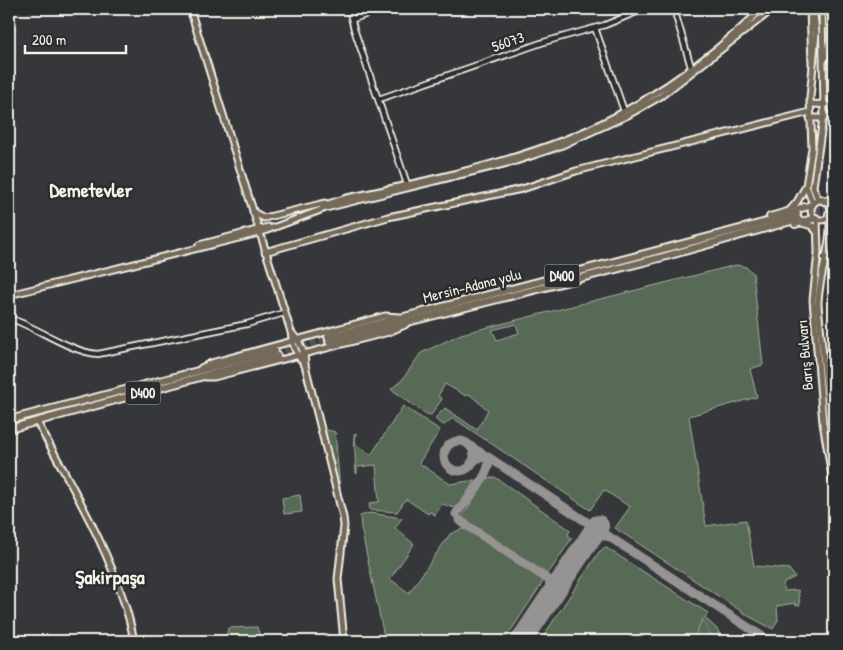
<svg xmlns="http://www.w3.org/2000/svg" width="843" height="650" viewBox="0 0 843 650" font-family="'Patrick Hand',sans-serif">
  <rect width="100%" height="100%" fill="#36373b"/>
  <filter id="ink" filterUnits="userSpaceOnUse"><feTurbulence type="fractalNoise" baseFrequency=".02" numOctaves="2"/><feDisplacementMap in="SourceGraphic" scale="10" xChannelSelector="R" yChannelSelector="G"/><feConvolveMatrix kernelMatrix="1 2 1 2 8 2 1 2 1" color-interpolation-filters="sRGB"/></filter>
  <g filter="url(#ink)">
    <!-- green -->
    <g fill="#576a55" stroke="#a6ae9e" fill-rule="evenodd">
      <path d="M736,265L746,267L753,273L763,365L750,369L757,397L689,416L706,526L746,520L754,566L789,569L795,577L783,583L784,591L798,590L800,605L796,606L795,603L777,606L778,620L773,629L750,617L615,528L630,507L604,490L590,510L453,418L444,425L437,421L435,418L445,408L477,430L488,410L469,394L466,396L445,384L438,396L442,399L431,415L424,413L391,389L402,380L421,353L461,334ZM516,324L519,333L497,340L492,330Z"/>
      <polygon points="403,406 440,430 419,463 450,484 475,480 459,506 455,508 442,504 435,515 430,512 428,514 406,499 397,512 370,510 369,503 379,502 376,465 357,467 357,474 356,473 354,434 356,433 355,444 371,455"/>
      <polygon points="323,429 335,432 340,489"/>
      <polygon points="495,477 570,530 568,535 572,538 548,574 542,574 463,518 462,516 488,478"/>
      <polygon points="300,495 302,512 284,514 282,498"/>
      <polygon points="370,513 402,518 395,528 414,544 390,579 409,593 450,534 462,529 472,531 541,577 543,582 504,641 385,641 361,528 360,516"/>
      <polygon points="605,547 708,613 705,618 717,629 724,641 540,641 599,552"/>
      <polygon points="257,627 261,640 218,641 218,638 226,637 228,628"/>
    </g>
    <g fill="none" stroke-linecap="round" stroke-linejoin="round">
      <!-- stream -->
      <polyline stroke="#90a1a0" stroke-width="1" points="693,641 702,619 713,641"/>
      <!-- taxiway -->
      <g stroke="#959492" stroke-width="9">
        <circle cx="459" cy="456" r="15"/>
        <polyline points="470,446 488,457 478,458 471,463"/>
        <polyline points="488,457 608,536 595,536 587,542 592,530 588,523"/>
        <path d="M456,514C465,501 494,472 488,457"/>
        <polyline points="459,520 549,580 552,595"/>
        <polyline points="608,536 769,641"/>
      </g>
      <!-- runway -->
      <polyline stroke="#959492" stroke-width="22" points="521,641 598,526"/>
      <!-- highway-tunnel -->
      <g stroke="#525355" stroke-width="6" stroke-dasharray="6 3" stroke-linecap="butt">
        <polyline points="797,214 834,203"/>
        <polyline points="798,219 834,208"/>
        <polyline points="275,351 328,337"/>
        <polyline points="277,356 329,342"/>
      </g>
      <defs>
        <g id="minor">
          <polyline points="349,9 354,29 407,184"/>
          <polyline points="674,9 691,67"/>
          <polyline points="353,19 382,9"/>
          <polyline points="595,28 624,111"/>
          <polyline points="379,99 544,42 605,25 644,9"/>
          <polyline points="824,258 834,258"/>
          <path d="M9,318C37,327 70,352 98,354L247,324L284,313"/>
        </g>
        <g id="major">
          <path d="M190,9L291,332C292,345 296,355 305,365"/>
          <polyline points="810,9 812,64"/>
          <polyline points="822,9 824,111 813,187 817,197 823,200"/>
          <polyline points="825,59 830,39 828,9"/>
          <polyline points="810,104 834,105"/>
          <polyline points="810,118 823,118 834,114"/>
          <circle cx="821" cy="210" r="10"/>
          <polyline points="813,204 806,186 812,148 810,98 816,33 814,13"/>
          <path d="M322,206L347,198C418,183 497,166 564,140C636,112 706,63 762,9"/>
          <polyline points="789,211 797,202 806,186"/>
          <polyline points="253,212 264,218 325,203"/>
          <path d="M829,215C834,242 818,275 818,305L834,466"/>
          <polyline points="817,219 818,252 813,300 823,423 834,488"/>
          <polyline points="802,223 812,226 817,232"/>
          <polyline points="199,245 268,227"/>
          <polyline points="265,252 388,217 522,189 576,171 810,112"/>
          <polyline points="9,295 259,233 326,208 516,161 558,147 626,116 661,96 773,9"/>
          <path d="M291,332C300,342 305,351 305,365L343,517L344,526L338,579L344,641"/>
          <polyline points="201,368 211,363 385,316 400,317"/>
          <polyline points="206,377 214,377 389,332 405,325"/>
          <path d="M37,422C72,486 121,569 134,641"/>
        </g>
        <g id="highway">
          <polyline points="824,201 834,198"/>
          <polyline points="829,214 834,213"/>
          <polyline points="770,217 812,205"/>
          <polyline points="795,224 816,218"/>
          <polyline points="328,337 797,214"/>
          <polyline points="329,342 663,257 798,219"/>
          <polyline points="9,420 275,351"/>
          <polyline points="9,429 277,356"/>
        </g>
      </defs>
      <!-- minor casing -->
      <use href="#minor" stroke="#f4f1e8" stroke-width="8"/>
      <!-- major casing -->
      <use href="#major" stroke="#f4f1e8" stroke-width="9"/>
      <!-- highway casing -->
      <use href="#highway" stroke="#f4f1e8" stroke-width="10"/>
      <!-- minor -->
      <use href="#minor" stroke="#2a2d2e" stroke-width="4.5"/>
      <!-- major -->
      <use href="#major" stroke="#746a5a" stroke-width="5"/>
      <!-- highway -->
      <use href="#highway" stroke="#746a5a" stroke-width="6"/>
    </g>
  </g>
  <g text-anchor="middle" stroke-width="5" stroke-linejoin="round" paint-order="stroke">
    <!-- shield labels -->
    <g fill="#2a2d2e" stroke="#b7b6b0" stroke-width="1">
      <rect x="544.5" y="264.5" width="35" height="23" rx="4"/>
      <rect x="125.5" y="381.5" width="35" height="23" rx="4"/>
    </g>
    <g font-size="14" font-weight="bold" fill="#f4f1e8">
      <text x="562" y="281">D400</text>
      <text x="143" y="398">D400</text>
    </g>
    <!-- street labels -->
    <g font-size="15" fill="#f4f1e8" stroke="#2a2d2e">
      <text transform="translate(508 42) rotate(-19)" y="5">56073</text>
      <text transform="translate(472 286) rotate(-14)" y="5">Mersin-Adana yolu</text>
      <text transform="translate(805 355) rotate(-95)" y="5">Barış Bulvarı</text>
    </g>
    <!-- district labels -->
    <g font-size="20" font-weight="bold" fill="#f4f1e8" stroke="#2a2d2e">
      <text x="91" y="197">Demetevler</text>
      <text x="110" y="584">Şakirpaşa</text>
    </g>
  </g>
  <!-- margin -->
  <rect width="843" height="650" fill="none" stroke="#2a2d2e" stroke-width="30"/>
  <rect x="15" y="15" width="813" height="620" fill="none" stroke="#f4f1e8" stroke-width="2" filter="url(#ink)"/>
  <!-- scale -->
  <path d="M25 45v8h101v-8" fill="none" stroke="#f4f1e8" stroke-width="2.5"/>
  <text x="32" y="45" font-size="15" fill="#f4f1e8" stroke="#2a2d2e" stroke-width="4" paint-order="stroke">200 m</text>
</svg>
